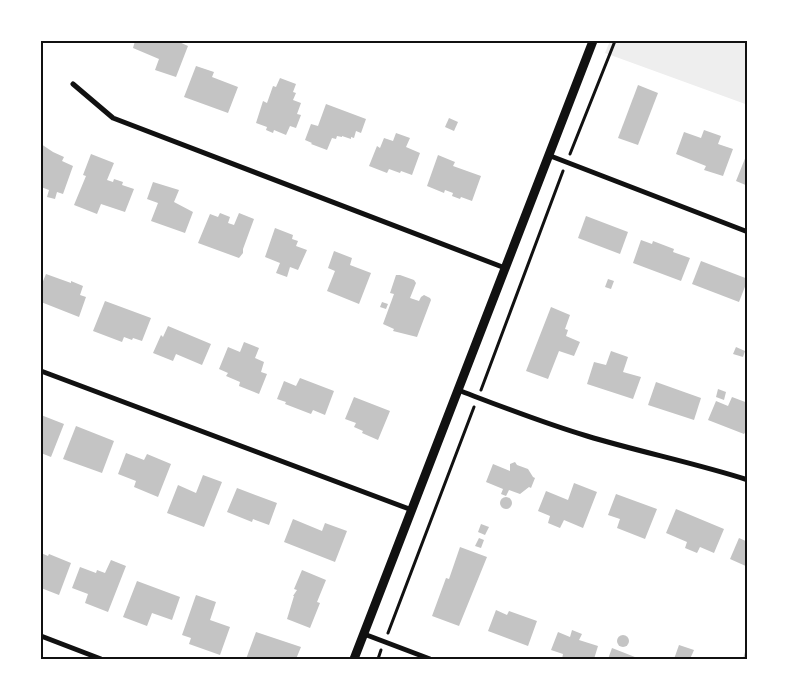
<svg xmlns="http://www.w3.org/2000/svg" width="789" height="700" viewBox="0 0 789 700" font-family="Poppins,sans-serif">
  <rect width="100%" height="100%" fill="#fff"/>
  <!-- green -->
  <polygon fill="#eee" points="610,41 748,41 748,105 605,53"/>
  <!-- building -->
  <g fill="#c4c4c4">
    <polygon points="135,41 177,41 188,46 176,77 155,70 159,59 133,48"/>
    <polygon points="196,66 214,72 212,77 238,87 228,113 184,97"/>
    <polygon points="280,78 296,84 293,92 296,93 293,100 301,103 297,114 301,115 296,128 290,126 286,135 274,130 273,133 266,130 267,127 256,123 263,101 267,103 273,86 276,87"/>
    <polygon points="638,85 658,93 638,145 618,138"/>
    <polygon points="326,104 366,119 361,133 356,131 354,138 351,137 351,139 342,136 342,137 337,136 336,139 332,138 327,150 311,144 312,143 305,140 311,124 318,126"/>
    <polygon points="449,118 458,122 454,131 445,127"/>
    <polygon points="704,130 721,136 718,144 733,149 723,176 704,170 706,166 676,154 684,132 701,138"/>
    <polygon points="396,133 410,138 406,147 420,153 412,175 401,171 400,173 389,169 387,173 369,166 377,146 380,148 384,138 393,141"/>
    <polygon points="41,144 53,152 64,157 62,161 73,166 63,194 57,192 55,199 47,197 49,190 41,187"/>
    <polygon points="748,151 748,186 736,181"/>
    <polygon points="91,154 114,163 107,180 113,182 114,179 123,182 122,185 134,189 125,212 101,204 97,214 74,205 86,176 83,175"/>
    <polygon points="438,155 455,162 453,166 481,176 472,201 461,197 460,199 452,196 453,193 445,190 444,193 427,186"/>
    <polygon points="153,182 179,190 174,202 193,212 185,233 151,221 158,203 147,199"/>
    <polygon points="220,213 230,217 228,223 234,225 239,213 254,219 243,249 243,253 239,258 198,243 210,214 218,217"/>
    <polygon points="586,216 628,232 620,254 578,238"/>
    <polygon points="275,228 293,235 292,239 298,241 296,246 307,250 298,270 290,267 287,277 276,273 280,263 265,257"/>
    <polygon points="641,240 652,244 653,241 674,249 673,252 690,258 681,281 633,263"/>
    <polygon points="334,251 352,258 350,265 371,273 359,304 327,291 335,271 328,268"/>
    <polygon points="701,261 748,279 739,302 692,284"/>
    <polygon points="46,274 71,283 71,281 83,286 80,295 86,297 79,317 41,302 41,286"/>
    <polygon points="396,275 400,275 414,280 416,283 410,298 419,301 421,297 424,295 430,298 431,300 417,337 393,331 394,329 383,324 394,294 390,293"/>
    <polygon points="608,279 614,281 611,289 605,287"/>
    <polygon points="105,301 151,318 142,341 133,338 132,340 124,337 122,342 93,331"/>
    <polygon points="382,302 388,304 386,309 380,307"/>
    <polygon points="551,307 570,315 565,329 568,330 566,336 580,342 574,356 559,351 548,379 526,371"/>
    <polygon points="168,326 211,344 202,365 176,354 173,361 153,353 161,335 163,337"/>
    <polygon points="244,342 259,348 255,358 264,362 261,372 267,374 259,394 239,386 240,382 226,376 228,373 219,369 228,347 240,352"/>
    <polygon points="736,347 745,351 743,357 733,354"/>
    <polygon points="611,351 628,357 623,372 641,377 633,399 587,384 594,362 606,365"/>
    <polygon points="300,378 334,391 325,415 313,410 311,414 285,404 286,402 277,399 284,381 296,386"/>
    <polygon points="656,382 701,398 694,420 648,405"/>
    <polygon points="718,389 726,392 724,400 716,397"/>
    <polygon points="354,397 390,411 378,440 362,433 363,431 354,427 356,423 345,419"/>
    <polygon points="732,397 748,403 748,428 744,434 708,420 716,401 728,406"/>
    <polygon points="41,415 64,424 51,457 41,453"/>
    <polygon points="76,426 114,441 102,473 63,459"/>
    <polygon points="126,453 144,460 147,454 171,464 158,497 134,487 136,481 118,474"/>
    <polygon points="515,462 517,465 528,469 533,477 535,478 531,488 529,487 520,494 509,490 506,496 501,494 503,489 486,482 493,464 510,471 510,464"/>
    <polygon points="203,475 222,482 204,527 167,513 178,485 196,493"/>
    <polygon points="574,483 597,492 583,528 564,520 560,528 548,523 550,516 538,511 546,491 568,500"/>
    <polygon points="237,488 277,503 269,525 253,519 252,522 227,512"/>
    <polygon points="616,494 657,509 645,539 617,528 620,519 608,515"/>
    <circle cx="506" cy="503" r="6"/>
    <polygon points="676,509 724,529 714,553 700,547 697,553 685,548 687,542 666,533"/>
    <polygon points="293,519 322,531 325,523 347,531 335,562 284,542"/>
    <polygon points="481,524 489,527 485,535 478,532"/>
    <polygon points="479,538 484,540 481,548 475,546"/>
    <polygon points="739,538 748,542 748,567 730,559"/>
    <polygon points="460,547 487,557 459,626 432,616 446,578 449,579"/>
    <polygon points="41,553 48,556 49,554 71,563 59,595 41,588"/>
    <polygon points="111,560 126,566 108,612 85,603 88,594 72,588 80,567 96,573 97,570 105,573"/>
    <polygon points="302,570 326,580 317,602 320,603 310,628 287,619 294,596 293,596 297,590 294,589"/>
    <polygon points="137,581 180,597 172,620 152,613 147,626 123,617"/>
    <polygon points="196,595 216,602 210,620 230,627 220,655 189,644 191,638 182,635"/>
    <polygon points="496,610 507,615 509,611 537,621 528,646 488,631"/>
    <polygon points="572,630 582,634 579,640 598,646 594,659 562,659 563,654 551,650 558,632 570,637"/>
    <polygon points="256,632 301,647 296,659 246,659"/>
    <circle cx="623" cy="641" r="6"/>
    <polygon points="679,645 694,650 690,659 674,659"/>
    <polygon points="747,645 748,659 743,659"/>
    <polygon points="612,648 640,659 608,659"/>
  </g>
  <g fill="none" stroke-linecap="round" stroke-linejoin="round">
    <!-- path -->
    <g stroke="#111" stroke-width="3">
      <polyline points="570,154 615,41"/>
      <polyline points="481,390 563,171"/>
      <polyline points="388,633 474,407"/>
      <polyline points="378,659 381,650"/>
    </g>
    <!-- minor -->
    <g stroke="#111" stroke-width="5">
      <polyline points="73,84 113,118 505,268"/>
      <polyline points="548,155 748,232"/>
      <polyline points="41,371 412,510"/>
      <path d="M458,390C500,406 543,423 587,436C640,452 695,463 748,480"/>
      <polyline points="364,634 430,659"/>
      <polyline points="41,636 101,659"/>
    </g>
    <!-- tertiary -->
    <polyline stroke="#111" stroke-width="9" points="354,659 593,41"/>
  </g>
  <!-- border -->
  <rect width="789" height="700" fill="none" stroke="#ffffff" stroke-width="85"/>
  <rect x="42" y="42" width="704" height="616" fill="none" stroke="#111" stroke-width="2"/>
</svg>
